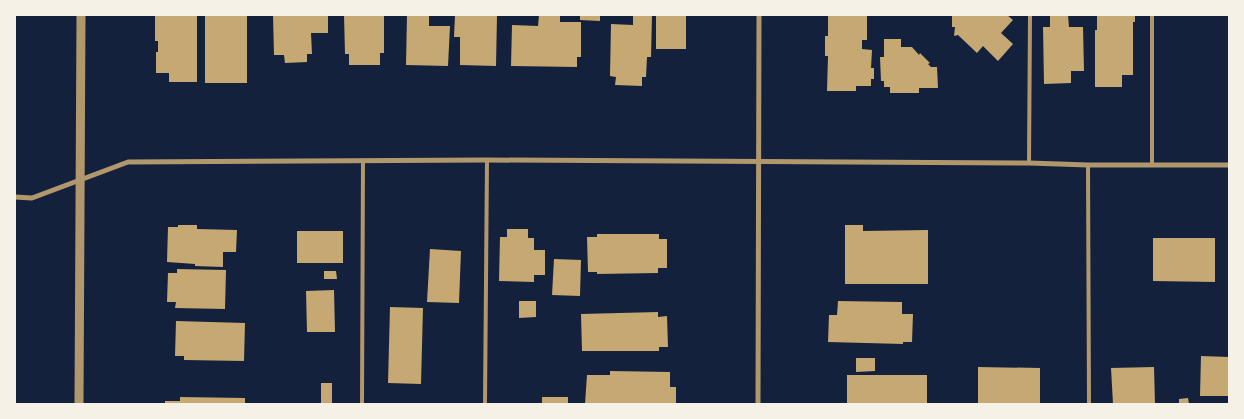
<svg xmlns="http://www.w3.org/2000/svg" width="1244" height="419" viewBox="0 0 1244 419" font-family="'Sofia Sans Condensed',sans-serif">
  <rect width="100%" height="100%" fill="#14213d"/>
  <!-- building -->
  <g fill="#c6a872">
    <polygon points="155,15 197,15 197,82 169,82 169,73 156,73 156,52 158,52 158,41 155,41"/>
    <rect x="205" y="15" width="42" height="68"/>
    <polygon points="273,15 328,15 328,33 311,33 312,54 307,54 307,62 285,63 284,55 274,55"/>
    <polygon points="344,15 384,15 384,53 380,53 380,65 349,65 349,54 345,54"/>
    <polygon points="407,15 429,15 429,26 450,26 448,66 406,65"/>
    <polygon points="455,15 497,15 496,66 460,65 460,37 454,37"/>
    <polygon points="539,15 560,15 560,22 581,22 581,57 577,57 577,67 511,66 512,25 538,26"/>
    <polygon points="580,15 600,15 600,21 580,20"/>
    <polygon points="633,15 652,15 651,57 647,57 646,77 642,77 642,86 615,85 616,77 610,76 611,24 633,25"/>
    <rect x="656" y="15" width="30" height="34"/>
    <polygon points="828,15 867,15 867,40 862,40 862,49 872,50 871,68 874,68 874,79 871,79 871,86 856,86 856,91 827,91 828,56 825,56 825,36 828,36"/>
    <polygon points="952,15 1007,15 1013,20 1001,33 1013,44 998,61 983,46 977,53 958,35 954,36 955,27 952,27"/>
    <polygon points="1050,15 1068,15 1069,27 1083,27 1084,71 1071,71 1071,83 1044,84 1043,27 1050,27"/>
    <polygon points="1097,15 1135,15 1135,22 1133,22 1133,75 1122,75 1122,87 1095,87 1095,30 1097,30"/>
    <polygon points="884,39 901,39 901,47 912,47 919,55 920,53 930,63 928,64 931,67 937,67 938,88 919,88 919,93 890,93 890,87 884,87 884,81 881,81 880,57 884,57"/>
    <polygon points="178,225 197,225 197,229 237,230 236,252 223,252 223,267 195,266 195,264 167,262 168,227 178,227"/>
    <polygon points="845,225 863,225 863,231 928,230 928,284 845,284"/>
    <polygon points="507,229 528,229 528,238 534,238 534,250 545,250 545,275 534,275 534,282 499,281 500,237 507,237"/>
    <rect x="297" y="231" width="46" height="32"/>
    <polygon points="597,234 659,234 659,239 667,239 667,268 658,268 658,273 597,274 597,272 588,272 587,237 597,237"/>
    <polygon points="1153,238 1215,238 1215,282 1153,281"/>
    <polygon points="430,249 461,251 459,303 427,302"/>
    <polygon points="554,259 581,260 580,296 552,295"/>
    <polygon points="177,269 226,270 225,309 175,308 176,302 167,302 168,273 177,273"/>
    <polygon points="324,271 336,271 337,279 324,279"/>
    <polygon points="334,290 335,332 307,332 306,291"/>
    <polygon points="519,301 536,301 536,317 519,318"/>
    <polygon points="838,301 902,302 902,314 913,314 912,342 903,342 903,344 828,342 829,315 837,315"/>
    <polygon points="390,307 423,308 421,384 388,383"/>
    <polygon points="658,312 658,317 667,316 668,347 659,347 659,351 582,351 581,314"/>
    <polygon points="176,321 245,323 244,361 184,360 184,356 175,356"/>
    <polygon points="1201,356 1229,357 1229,396 1200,396"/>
    <polygon points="856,358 875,358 875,371 856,372"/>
    <polygon points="978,367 1040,368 1040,404 978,404"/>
    <polygon points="1154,367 1155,404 1113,404 1111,368"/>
    <polygon points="610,371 670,372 670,387 676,387 676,404 585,404 587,375 610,375"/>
    <rect x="847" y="375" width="80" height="29"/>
    <rect x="321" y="383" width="11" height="21"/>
    <polygon points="180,397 245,398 245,404 165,404 165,401 180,401"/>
    <rect x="542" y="397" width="26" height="7"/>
    <polygon points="1188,398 1189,404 1179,404 1179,399"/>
  </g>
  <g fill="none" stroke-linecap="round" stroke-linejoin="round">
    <!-- service -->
    <g stroke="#b1986c" stroke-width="4">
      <polyline points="1152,15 1152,164"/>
      <polyline points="1029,163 1030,15"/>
      <polyline points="1088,165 1089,404"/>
      <polyline points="362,404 363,161"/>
      <polyline points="485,404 487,160"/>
    </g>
    <!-- minor -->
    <g stroke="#b1986c" stroke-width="5">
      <polyline points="15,197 32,198 128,162 487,160 1029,163 1088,165 1229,165"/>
      <polyline points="758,404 759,15"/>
    </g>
    <!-- tertiary -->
    <polyline stroke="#b1986c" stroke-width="9" points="79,404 81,15"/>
  </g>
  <!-- border -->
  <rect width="1244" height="419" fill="none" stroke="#f6f1e7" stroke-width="32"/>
</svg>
